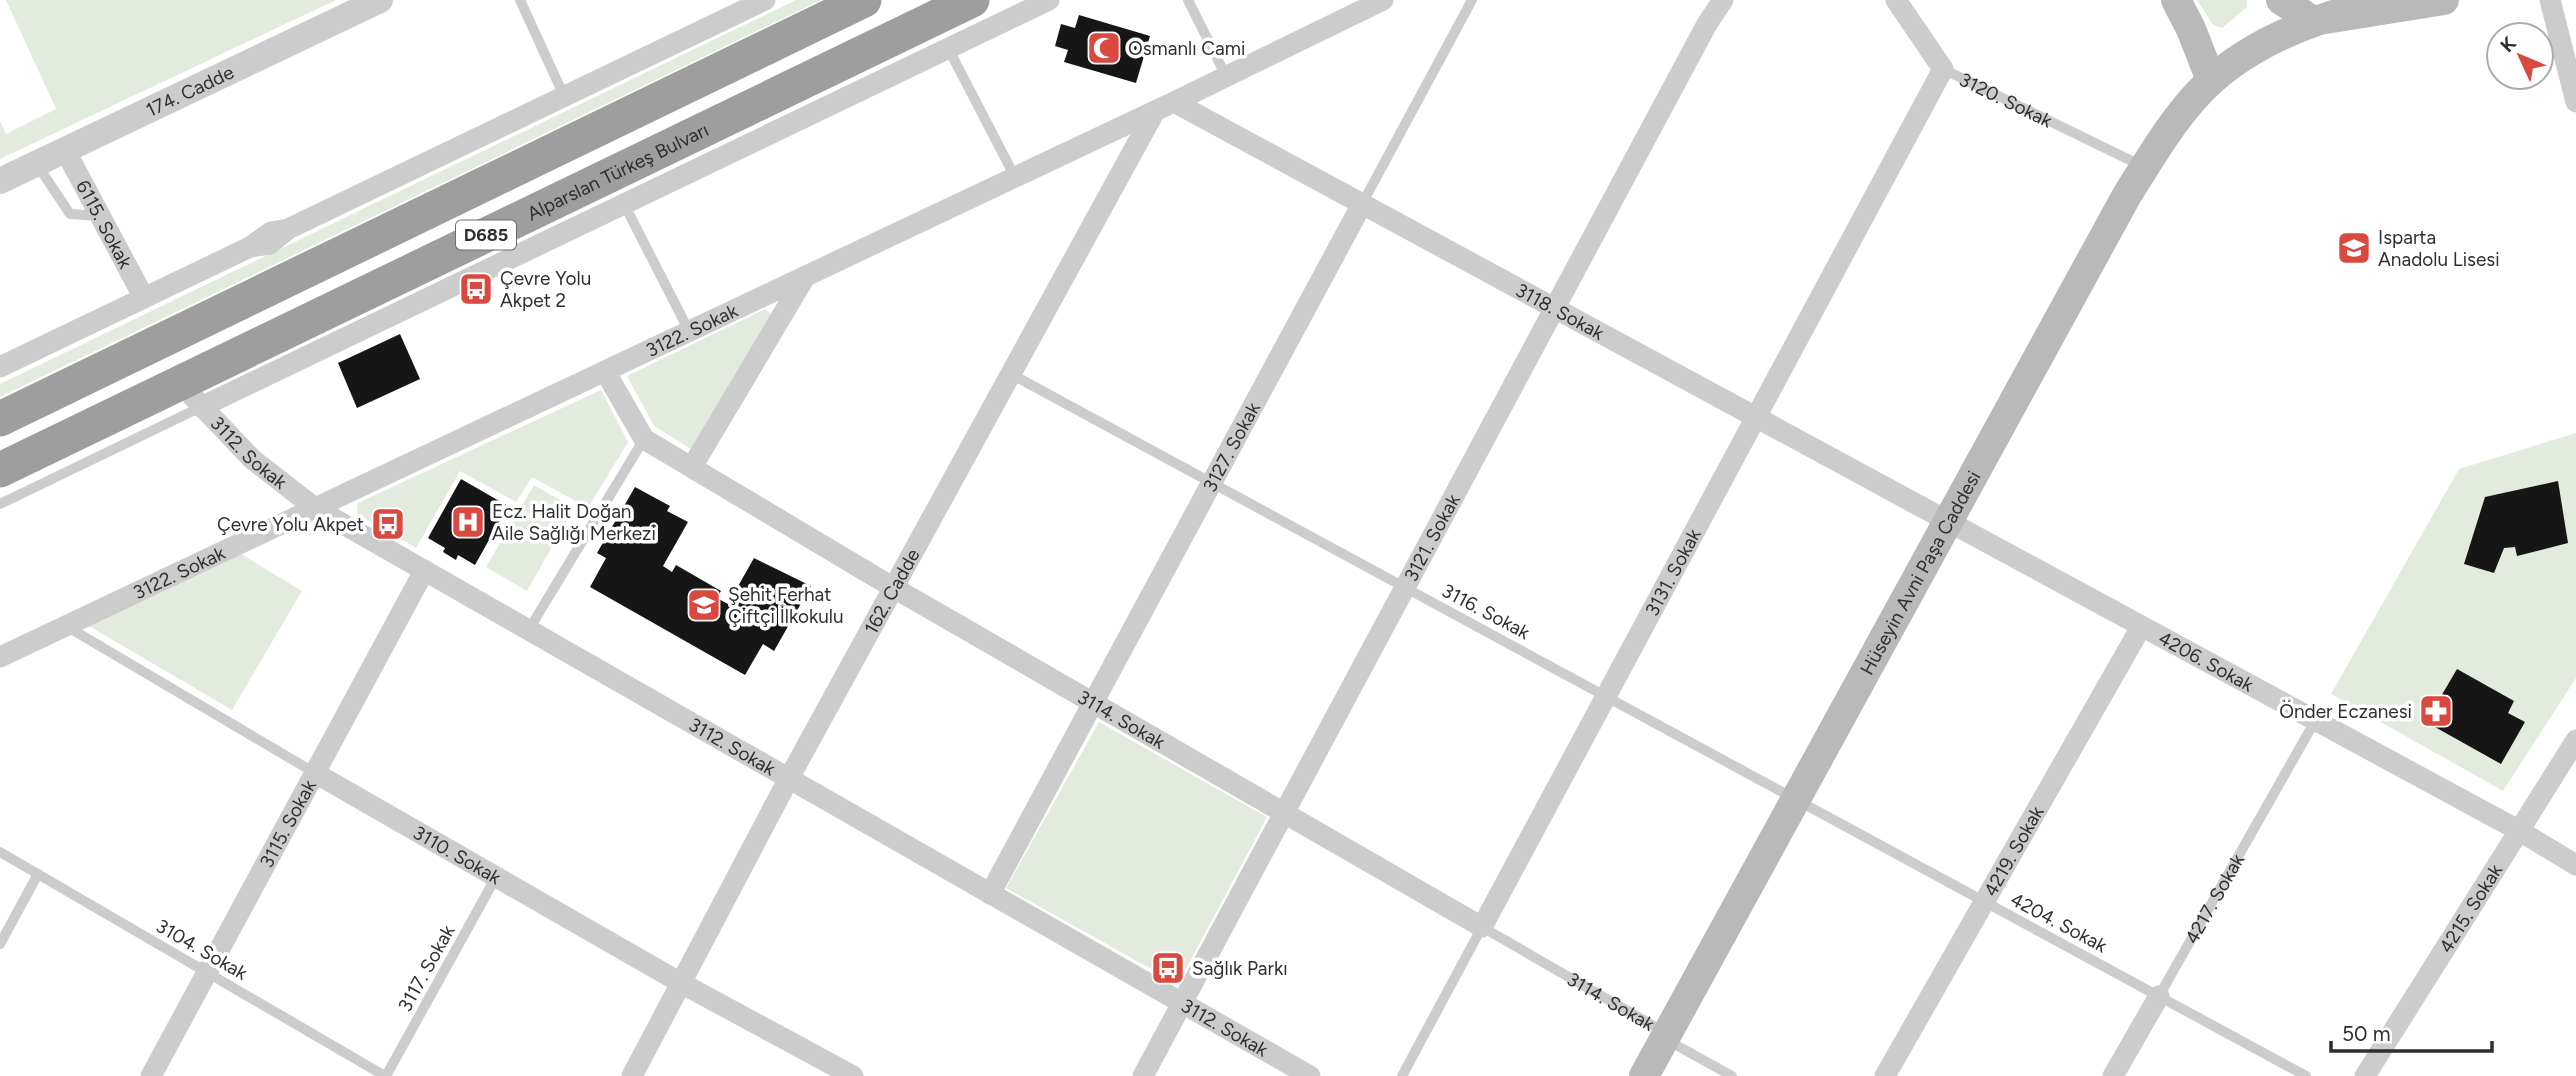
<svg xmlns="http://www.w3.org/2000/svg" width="2576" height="1076" viewBox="0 0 2576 1076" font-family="Figtree,sans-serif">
  <rect width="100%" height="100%" fill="#fff"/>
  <!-- green -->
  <g fill="#e3ebde">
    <polygon points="6,0 336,0 0,159 0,121 6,134 56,109"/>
    <polygon points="796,0 821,0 0,397 0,384"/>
    <polygon points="2197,0 2247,0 2247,7 2222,28 2213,25"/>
    <polygon points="765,309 771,314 691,449 654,426 627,376"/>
    <polygon points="601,390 628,442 588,508 532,477 516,502 460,471 416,548 357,514 358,503"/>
    <polygon points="2576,433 2576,678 2503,791 2331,694 2459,469"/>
    <polygon points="534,485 574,508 527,591 486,567"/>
    <polygon points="241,554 302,591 232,710 89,626"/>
    <polygon points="1099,722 1267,817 1178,984 1006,888"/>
  </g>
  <!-- building -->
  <g fill="#161616">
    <polygon points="1079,15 1150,36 1136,83 1064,62 1068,50 1055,46 1061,24 1075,28"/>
    <polygon points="400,334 420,379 357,408 338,363"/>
    <polygon points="461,479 508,506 475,565 458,555 456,560 443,552 445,548 428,538"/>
    <polygon points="2558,481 2568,543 2517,556 2515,547 2504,548 2494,573 2464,564 2485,497"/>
    <polygon points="635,487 670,506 667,511 688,522 663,566 672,572 676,565 721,591 717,598 728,604 754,558 811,586 774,651 763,644 745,675 590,587 606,558 597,553"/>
    <polygon points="2457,669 2514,701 2508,713 2525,722 2501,764 2426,722"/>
  </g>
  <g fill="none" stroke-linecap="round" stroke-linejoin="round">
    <!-- service -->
    <g stroke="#ccc" stroke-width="10">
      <polyline points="520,0 564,96"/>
      <polyline points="1188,0 1226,76"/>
      <polyline points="948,48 1015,177"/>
      <path id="s1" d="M1943,69L2142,166"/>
      <polyline points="36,163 70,214 100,216"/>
      <polyline points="624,204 689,331"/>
      <polyline points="1362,204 1472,0"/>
      <polyline points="1011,374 2306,1076"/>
      <polyline points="0,504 201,407"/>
      <polyline points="66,626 315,773"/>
      <polyline points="528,631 644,439"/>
      <polyline points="0,852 385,1076"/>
      <polyline points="0,944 38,874"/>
      <path id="s2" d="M2159,996L2315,721"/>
      <polyline points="1667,1040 1732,1076"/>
      <polyline points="386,1076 496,877"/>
      <path id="s3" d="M1402,1076L1482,927L1666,1033"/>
    </g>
    <!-- minor -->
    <g stroke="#ccc" stroke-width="21">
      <polyline points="2550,0 2576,102"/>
      <path id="s4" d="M1174,102L2518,830L2576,865"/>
      <path id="s5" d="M65,150L144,298"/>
      <polyline points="288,229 270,244 250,247 271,232 288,229 765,0"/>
      <polyline points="0,367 250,247"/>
      <path id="s6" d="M605,371L644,439L894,588L1482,927L1943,69L1896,0"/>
      <path id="s7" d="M180,383L252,459L315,508L1310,1076"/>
      <polyline points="201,407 1049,0"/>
      <polyline points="692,467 805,277"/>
      <path id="s8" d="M0,657L1174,102L1383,0"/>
      <path id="s9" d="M315,773L681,983L853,1076"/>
      <path id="s10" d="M990,894L1362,204"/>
      <path id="s11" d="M151,1076L424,571"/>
      <path id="s12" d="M632,1076L788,780L1155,111"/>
      <path id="s13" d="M1143,1076L1707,24L1723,0"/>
      <path id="s14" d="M1885,1076L2141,627"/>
      <polyline points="2113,1076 2159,996"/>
      <path id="s15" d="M2365,1076L2576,740"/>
    </g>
    <!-- tertiary -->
    <path stroke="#ccc" stroke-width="26" id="s16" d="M0,181L380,0"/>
    <!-- secondary -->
    <g stroke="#b9b9b9" stroke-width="30">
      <polyline points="2176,0 2191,29 2211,80"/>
      <polyline points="2281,0 2313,21 2444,0"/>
      <path id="s17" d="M1644,1076L2127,195C2148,162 2168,127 2194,98C2242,43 2313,20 2381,0"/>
    </g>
    <!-- trunk -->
    <g stroke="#9e9e9e" stroke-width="35">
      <polyline points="0,419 864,0"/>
      <path id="s18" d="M0,470L972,0"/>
    </g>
  </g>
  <!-- icons -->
  <defs>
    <symbol id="mosque-square" viewBox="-11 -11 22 22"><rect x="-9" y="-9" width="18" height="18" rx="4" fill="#d8493f" stroke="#fff"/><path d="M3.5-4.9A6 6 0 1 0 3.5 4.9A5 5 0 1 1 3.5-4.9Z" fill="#fff"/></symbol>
    <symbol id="school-square" viewBox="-11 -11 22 22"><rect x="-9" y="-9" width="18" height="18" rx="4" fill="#d8493f" stroke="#fff"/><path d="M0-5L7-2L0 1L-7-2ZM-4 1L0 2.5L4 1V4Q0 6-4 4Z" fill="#fff"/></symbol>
    <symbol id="bus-square" viewBox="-11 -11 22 22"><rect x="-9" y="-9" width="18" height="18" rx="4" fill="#d8493f" stroke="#fff"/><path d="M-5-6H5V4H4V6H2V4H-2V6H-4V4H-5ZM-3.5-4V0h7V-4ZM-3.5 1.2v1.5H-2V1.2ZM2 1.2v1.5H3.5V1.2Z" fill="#fff"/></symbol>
    <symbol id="hospital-square" viewBox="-11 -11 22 22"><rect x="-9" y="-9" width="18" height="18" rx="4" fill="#d8493f" stroke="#fff"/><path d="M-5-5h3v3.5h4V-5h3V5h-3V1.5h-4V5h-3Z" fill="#fff"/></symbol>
    <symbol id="pharmacy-square" viewBox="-11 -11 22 22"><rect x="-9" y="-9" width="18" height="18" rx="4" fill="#d8493f" stroke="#fff"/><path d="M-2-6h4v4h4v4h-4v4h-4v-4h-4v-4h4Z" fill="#fff"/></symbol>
  </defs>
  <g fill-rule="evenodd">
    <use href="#mosque-square" x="1085" y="29" width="38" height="38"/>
    <use href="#school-square" x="2335" y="229" width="38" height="38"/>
    <use href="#bus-square" x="457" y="270" width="38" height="38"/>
    <use href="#hospital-square" x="449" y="503" width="38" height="38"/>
    <use href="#bus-square" x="369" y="505" width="38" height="38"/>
    <use href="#school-square" x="685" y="586" width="38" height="38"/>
    <use href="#pharmacy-square" x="2417" y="692" width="38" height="38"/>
    <use href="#bus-square" x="1149" y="949" width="38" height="38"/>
  </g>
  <g text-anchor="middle" stroke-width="7" stroke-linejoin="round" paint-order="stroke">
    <!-- shield labels -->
    <rect fill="#fff" stroke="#6d6d6d" stroke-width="2" x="456" y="220.5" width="60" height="29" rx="5"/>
    <g font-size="18" font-weight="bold" fill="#2f2f2f">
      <text x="486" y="241">D685</text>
    </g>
    <!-- poi labels -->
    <g font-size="19" fill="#2f2f2f" stroke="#fff" text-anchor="start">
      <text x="1128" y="55">Osmanlı Cami</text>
      <text x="2378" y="244">Isparta<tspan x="2378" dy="22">Anadolu Lisesi</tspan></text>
      <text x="500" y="285">Çevre Yolu<tspan x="500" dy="22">Akpet 2</tspan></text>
      <text x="492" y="518">Ecz. Halit Doğan<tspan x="492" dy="22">Aile Sağlığı Merkezi</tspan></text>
      <text x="364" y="531" text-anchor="end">Çevre Yolu Akpet</text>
      <text x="728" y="601">Şehit Ferhat<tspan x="728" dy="22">Çiftçi İlkokulu</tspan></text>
      <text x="2412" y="718" text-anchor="end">Önder Eczanesi</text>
      <text x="1192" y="975">Sağlık Parkı</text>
    </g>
    <!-- street labels -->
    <g font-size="19" fill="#2f2f2f" stroke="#fff">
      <text dy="7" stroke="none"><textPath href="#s16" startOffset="210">174. Cadde</textPath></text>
      <text dy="7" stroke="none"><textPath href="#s1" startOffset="70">3120. Sokak</textPath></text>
      <text dy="7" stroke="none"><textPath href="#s18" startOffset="686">Alparslan Türkeş Bulvarı</textPath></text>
      <text dy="7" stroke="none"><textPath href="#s5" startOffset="84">6115. Sokak</textPath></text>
      <text dy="7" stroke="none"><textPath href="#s4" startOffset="439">3118. Sokak</textPath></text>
      <text dy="7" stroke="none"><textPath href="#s8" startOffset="765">3122. Sokak</textPath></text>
      <text dy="7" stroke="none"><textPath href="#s10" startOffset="508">3127. Sokak</textPath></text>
      <text dy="7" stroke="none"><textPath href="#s7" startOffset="98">3112. Sokak</textPath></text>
      <text dy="7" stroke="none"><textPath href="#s13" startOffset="611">3121. Sokak</textPath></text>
      <text dy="7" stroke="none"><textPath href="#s8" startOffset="198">3122. Sokak</textPath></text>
      <text dy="7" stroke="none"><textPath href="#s6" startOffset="1451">3131. Sokak</textPath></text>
      <text dy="7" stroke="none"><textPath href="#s17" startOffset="574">Hüseyin Avni Paşa Caddesi</textPath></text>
      <text dy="7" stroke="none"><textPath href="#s12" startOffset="550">162. Cadde</textPath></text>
      <text transform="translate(1486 611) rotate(28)" y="7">3116. Sokak</text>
      <text dy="7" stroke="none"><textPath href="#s4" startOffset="1174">4206. Sokak</textPath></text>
      <text dy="7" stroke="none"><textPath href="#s6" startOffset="632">3114. Sokak</textPath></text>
      <text dy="7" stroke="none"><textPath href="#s7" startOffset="665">3112. Sokak</textPath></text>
      <text dy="7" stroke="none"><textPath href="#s11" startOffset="287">3115. Sokak</textPath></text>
      <text dy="7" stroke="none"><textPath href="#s14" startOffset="259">4219. Sokak</textPath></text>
      <text dy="7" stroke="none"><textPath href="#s9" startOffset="164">3110. Sokak</textPath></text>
      <text dy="7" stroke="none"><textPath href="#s2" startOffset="112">4217. Sokak</textPath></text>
      <text dy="7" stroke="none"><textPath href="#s15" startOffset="198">4215. Sokak</textPath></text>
      <text transform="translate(2059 922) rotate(28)" y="7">4204. Sokak</text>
      <text transform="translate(202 949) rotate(30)" y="7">3104. Sokak</text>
      <text transform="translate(426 968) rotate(-61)" y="7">3117. Sokak</text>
      <text dy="7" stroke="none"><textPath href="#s3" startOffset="318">3114. Sokak</textPath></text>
      <text dy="7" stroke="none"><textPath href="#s7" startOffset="1232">3112. Sokak</textPath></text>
    </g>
  </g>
  <!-- north arrow -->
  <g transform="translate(2520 56) rotate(314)"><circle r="33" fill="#ffffff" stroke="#acacac" stroke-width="2"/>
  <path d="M0-5L12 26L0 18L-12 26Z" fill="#d8493f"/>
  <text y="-10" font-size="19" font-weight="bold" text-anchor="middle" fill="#2f2f2f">K</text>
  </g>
  <!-- scale -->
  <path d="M2331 1041v10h161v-10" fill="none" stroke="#2f2f2f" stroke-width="3.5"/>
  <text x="2342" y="1041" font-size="21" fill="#2f2f2f" stroke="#ffffff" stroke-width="5" paint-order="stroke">50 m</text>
</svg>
